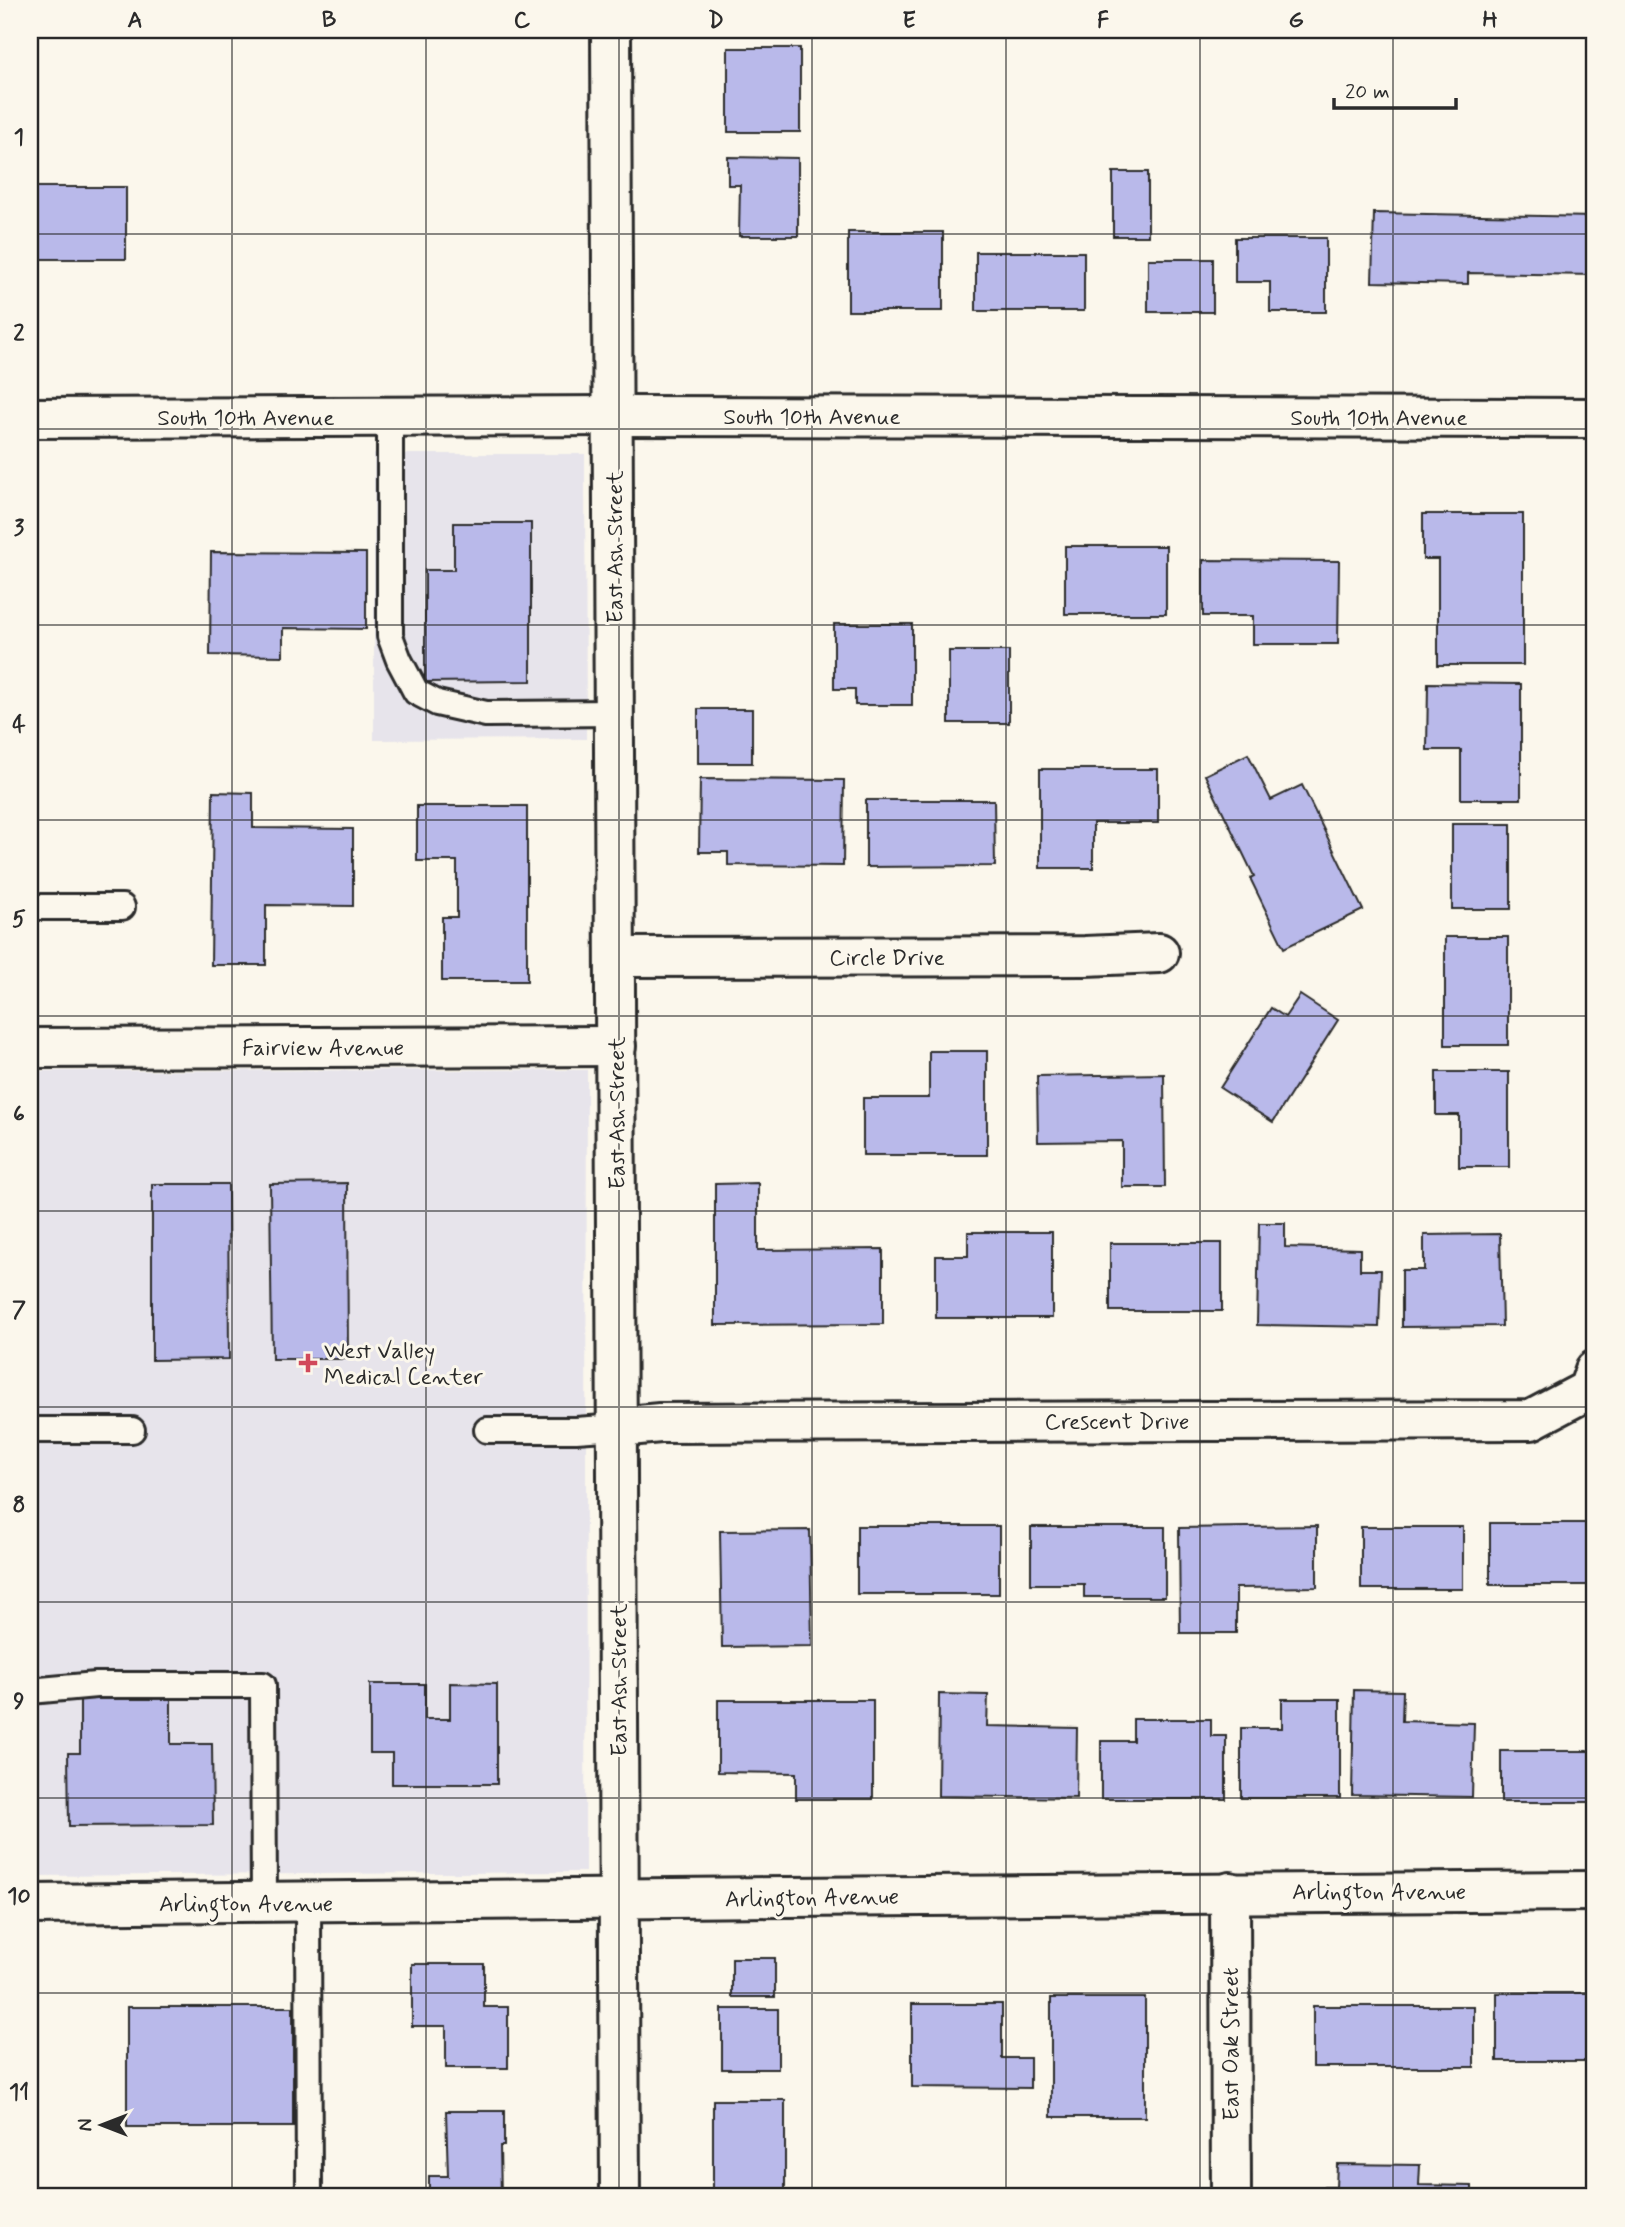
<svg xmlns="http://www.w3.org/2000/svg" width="1625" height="2227" viewBox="0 0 1625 2227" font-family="Mynerve,sans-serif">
  <rect width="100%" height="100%" fill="#fbf7ec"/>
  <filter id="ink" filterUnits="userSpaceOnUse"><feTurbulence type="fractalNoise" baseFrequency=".0143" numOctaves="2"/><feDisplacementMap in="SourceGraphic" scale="14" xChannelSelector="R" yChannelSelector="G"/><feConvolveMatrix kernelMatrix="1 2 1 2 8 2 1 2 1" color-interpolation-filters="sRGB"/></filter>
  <g filter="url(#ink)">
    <!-- built -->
    <g fill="#e7e4eb">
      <polygon points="374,454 585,454 586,739 374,740"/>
      <polygon points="587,1070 585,1872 31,1876 30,1071"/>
    </g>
    <!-- building -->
    <g fill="#b9b9ea" stroke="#2b2b2b" stroke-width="2">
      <rect x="728" y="48" width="72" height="84"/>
      <polygon points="728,157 798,158 798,236 739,236 740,185 728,185"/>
      <rect x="1113" y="172" width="35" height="64"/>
      <rect x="30" y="187" width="96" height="72"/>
      <polygon points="1374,213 1595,217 1595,275 1468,273 1468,284 1372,282"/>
      <rect x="848" y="232" width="95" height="79"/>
      <polygon points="1235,238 1326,238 1326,312 1270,312 1270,282 1235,282"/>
      <rect x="976" y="252" width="108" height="59"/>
      <rect x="1148" y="259" width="65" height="53"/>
      <polygon points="1423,514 1523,514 1523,665 1438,665 1438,559 1423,559"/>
      <polygon points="454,523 531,523 531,681 425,682 425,570 454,570"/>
      <rect x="1065" y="546" width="101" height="68"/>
      <polygon points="211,552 366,553 366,629 283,628 283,656 210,655"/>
      <polygon points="1203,560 1339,561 1338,644 1253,644 1253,616 1203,616"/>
      <polygon points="834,624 912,624 912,705 855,705 855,689 834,689"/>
      <rect x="949" y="651" width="60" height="72"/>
      <polygon points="1428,683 1521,684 1521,799 1461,799 1461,750 1427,750"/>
      <rect x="698" y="709" width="54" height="54"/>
      <polygon points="1248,754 1271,800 1302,785 1363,910 1284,948 1250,878 1254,876 1205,775"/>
      <polygon points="1040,769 1158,769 1158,823 1093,823 1093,868 1040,868"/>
      <polygon points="700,779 844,780 843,866 728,865 728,852 699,852"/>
      <polygon points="213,792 253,793 253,828 353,829 353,906 266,905 266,965 211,965"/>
      <polygon points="866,800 994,800 995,866 866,867"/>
      <polygon points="417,806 527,806 527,981 442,981 442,917 457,917 457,861 417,861"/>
      <rect x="1452" y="824" width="59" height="85"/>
      <rect x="1445" y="937" width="63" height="108"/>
      <polygon points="1300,995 1338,1020 1273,1122 1220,1088 1271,1008 1285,1017"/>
      <polygon points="929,1051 987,1051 987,1155 863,1155 863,1098 929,1098"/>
      <polygon points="1436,1072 1509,1072 1509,1167 1459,1167 1459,1115 1436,1115"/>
      <polygon points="1164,1074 1165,1187 1122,1187 1122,1141 1038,1142 1037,1076"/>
      <polygon points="347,1183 348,1359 272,1359 270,1184"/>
      <polygon points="758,1183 758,1250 883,1249 883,1324 715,1325 715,1184"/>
      <polygon points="152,1184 228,1184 229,1359 152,1360"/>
      <polygon points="1259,1223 1285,1223 1285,1247 1360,1249 1360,1270 1381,1270 1379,1327 1257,1325"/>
      <polygon points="968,1232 1052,1232 1052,1318 936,1318 936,1256 968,1256"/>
      <polygon points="1500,1234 1502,1326 1402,1327 1402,1270 1424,1270 1424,1235"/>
      <rect x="1110" y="1243" width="112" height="68"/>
      <rect x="1490" y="1523" width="105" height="62"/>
      <rect x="857" y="1526" width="142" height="68"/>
      <polygon points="1317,1526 1317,1587 1236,1588 1236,1633 1180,1633 1179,1528"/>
      <polygon points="1031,1527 1165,1527 1165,1597 1084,1597 1084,1584 1031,1584"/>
      <rect x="1361" y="1527" width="102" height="62"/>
      <polygon points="810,1530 812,1646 722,1647 720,1531"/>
      <polygon points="450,1683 497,1684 497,1784 392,1784 392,1753 370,1753 370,1684 425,1684 425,1719 450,1719"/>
      <polygon points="1354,1690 1403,1691 1402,1721 1474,1723 1472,1797 1352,1795"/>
      <polygon points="939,1694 988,1695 987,1726 1077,1728 1076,1798 938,1796"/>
      <polygon points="171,1695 171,1744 212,1744 213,1825 69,1826 68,1753 80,1753 80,1696"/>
      <polygon points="1282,1699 1340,1699 1340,1798 1241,1798 1241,1728 1282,1728"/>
      <polygon points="718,1700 873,1700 873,1799 796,1799 796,1773 718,1772"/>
      <polygon points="1133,1719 1211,1719 1211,1736 1226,1736 1226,1799 1101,1799 1101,1741 1133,1741"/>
      <rect x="1501" y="1751" width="94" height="51"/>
      <rect x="732" y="1958" width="43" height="39"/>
      <polygon points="412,1964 484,1964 484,2007 508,2007 508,2068 446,2068 446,2026 412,2026"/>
      <rect x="1497" y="1993" width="98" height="68"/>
      <rect x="1051" y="1998" width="94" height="119"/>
      <polygon points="912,2004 1002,2004 1002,2058 1030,2058 1030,2088 912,2087"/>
      <rect x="1313" y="2006" width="161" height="61"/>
      <rect x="127" y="2007" width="166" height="120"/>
      <rect x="722" y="2009" width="56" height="60"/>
      <rect x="713" y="2100" width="72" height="95"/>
      <polygon points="446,2111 504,2111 504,2146 500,2146 501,2197 429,2197 429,2176 448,2176"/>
      <polygon points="1337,2164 1420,2165 1419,2185 1472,2186 1472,2197 1310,2197 1310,2187 1336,2187"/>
    </g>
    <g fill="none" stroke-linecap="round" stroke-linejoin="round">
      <defs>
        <g id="service">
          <polyline points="390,417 390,636 399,660 416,692 437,703 486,714 615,713"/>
          <polyline points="30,907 122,907"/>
          <polyline points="30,1430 132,1430"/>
          <polyline points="487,1430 576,1430 618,1427"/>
          <polyline points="30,1691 96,1685 263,1685 264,1903"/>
          <polyline points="308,1902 309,2197"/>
        </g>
        <g id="minor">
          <polyline points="611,30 620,2197"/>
          <polyline points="616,957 1085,956 1159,953"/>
          <polyline points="30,1048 616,1046"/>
          <polyline points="618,1427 660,1423 1531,1420 1588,1390 1595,1370"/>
          <polyline points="1230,1892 1231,2197"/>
          <path d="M30,1904C552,1901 1073,1892 1595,1891"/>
        </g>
        <polyline id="primary" points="30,418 614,416 1595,418"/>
      </defs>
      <!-- service casing -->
      <use href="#service" stroke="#2b2b2b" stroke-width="30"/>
      <!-- minor casing -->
      <use href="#minor" stroke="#2b2b2b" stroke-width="44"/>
      <!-- primary casing -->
      <use href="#primary" stroke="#2b2b2b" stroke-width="44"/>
      <!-- service -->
      <use href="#service" stroke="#fbf7ec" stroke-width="24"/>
      <!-- minor -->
      <use href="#minor" stroke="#fbf7ec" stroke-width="38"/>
      <!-- primary -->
      <use href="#primary" stroke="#fbf7ec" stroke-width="38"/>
    </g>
  </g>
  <!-- grid -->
  <path fill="none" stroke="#2b2b2b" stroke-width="2" stroke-opacity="0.55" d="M232,30V2197M426,30V2197M619,30V2197M812,30V2197M1006,30V2197M1200,30V2197M1393,30V2197M30,234H1595M30,429H1595M30,625H1595M30,820H1595M30,1016H1595M30,1211H1595M30,1407H1595M30,1602H1595M30,1798H1595M30,1993H1595"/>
  <!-- markers -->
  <path fill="#d1495b" stroke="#fbf7ec" stroke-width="2.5" d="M304.5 1352.5h7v7h7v7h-7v7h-7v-7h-7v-7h7z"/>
  <g text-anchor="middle" stroke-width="6" stroke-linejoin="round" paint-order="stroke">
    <!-- street labels -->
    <g font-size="23" fill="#2b2b2b" stroke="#fbf7ec">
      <text x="812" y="424">South 10th Avenue</text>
      <text x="246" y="425">South 10th Avenue</text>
      <text x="1379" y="425">South 10th Avenue</text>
      <text transform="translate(614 547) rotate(-90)" y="8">East Ash Street</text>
      <text x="887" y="965">Circle Drive</text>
      <text x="323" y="1055">Fairview Avenue</text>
      <text transform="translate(616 1113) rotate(-90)" y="8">East Ash Street</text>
      <text x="1117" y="1429">Crescent Drive</text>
      <text transform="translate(618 1680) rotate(-90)" y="8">East Ash Street</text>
      <text x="1379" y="1899">Arlington Avenue</text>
      <text transform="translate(812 1897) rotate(-1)" y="8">Arlington Avenue</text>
      <text x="246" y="1911">Arlington Avenue</text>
      <text transform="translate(1230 2044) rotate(-90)" y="8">East Oak Street</text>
    </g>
    <!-- poi labels -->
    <g font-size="23" fill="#2b2b2b" stroke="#fbf7ec" text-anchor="start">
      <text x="324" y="1358">West Valley<tspan x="324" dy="26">Medical Center</tspan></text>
    </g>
  </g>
  <!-- margin -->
  <rect width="1625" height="2227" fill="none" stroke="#fbf7ec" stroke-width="77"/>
  <!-- north arrow -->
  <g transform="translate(102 2125) rotate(270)" stroke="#fbf7ec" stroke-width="5" paint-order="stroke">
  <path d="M0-5L12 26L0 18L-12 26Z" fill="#2b2b2b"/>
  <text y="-10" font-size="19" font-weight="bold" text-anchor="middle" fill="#2b2b2b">N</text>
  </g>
  <!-- scale -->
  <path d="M1334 98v10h122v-10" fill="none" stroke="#2b2b2b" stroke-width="3.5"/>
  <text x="1345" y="98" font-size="21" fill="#2b2b2b" stroke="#fbf7ec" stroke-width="5" paint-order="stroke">20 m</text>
  <rect x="38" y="38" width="1548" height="2150" fill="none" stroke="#2b2b2b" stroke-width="2.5"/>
  <g font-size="23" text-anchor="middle" font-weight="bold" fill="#2b2b2b">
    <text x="135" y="27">A</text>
    <text x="329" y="27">B</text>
    <text x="522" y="27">C</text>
    <text x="716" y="27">D</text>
    <text x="909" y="27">E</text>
    <text x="1103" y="27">F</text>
    <text x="1296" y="27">G</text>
    <text x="1490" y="27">H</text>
    <text x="19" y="144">1</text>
    <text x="19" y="340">2</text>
    <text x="19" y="535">3</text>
    <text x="19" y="731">4</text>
    <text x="19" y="926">5</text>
    <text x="19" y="1121">6</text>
    <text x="19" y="1317">7</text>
    <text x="19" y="1512">8</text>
    <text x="19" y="1708">9</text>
    <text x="19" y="1903">10</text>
    <text x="19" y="2099">11</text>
  </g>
</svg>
